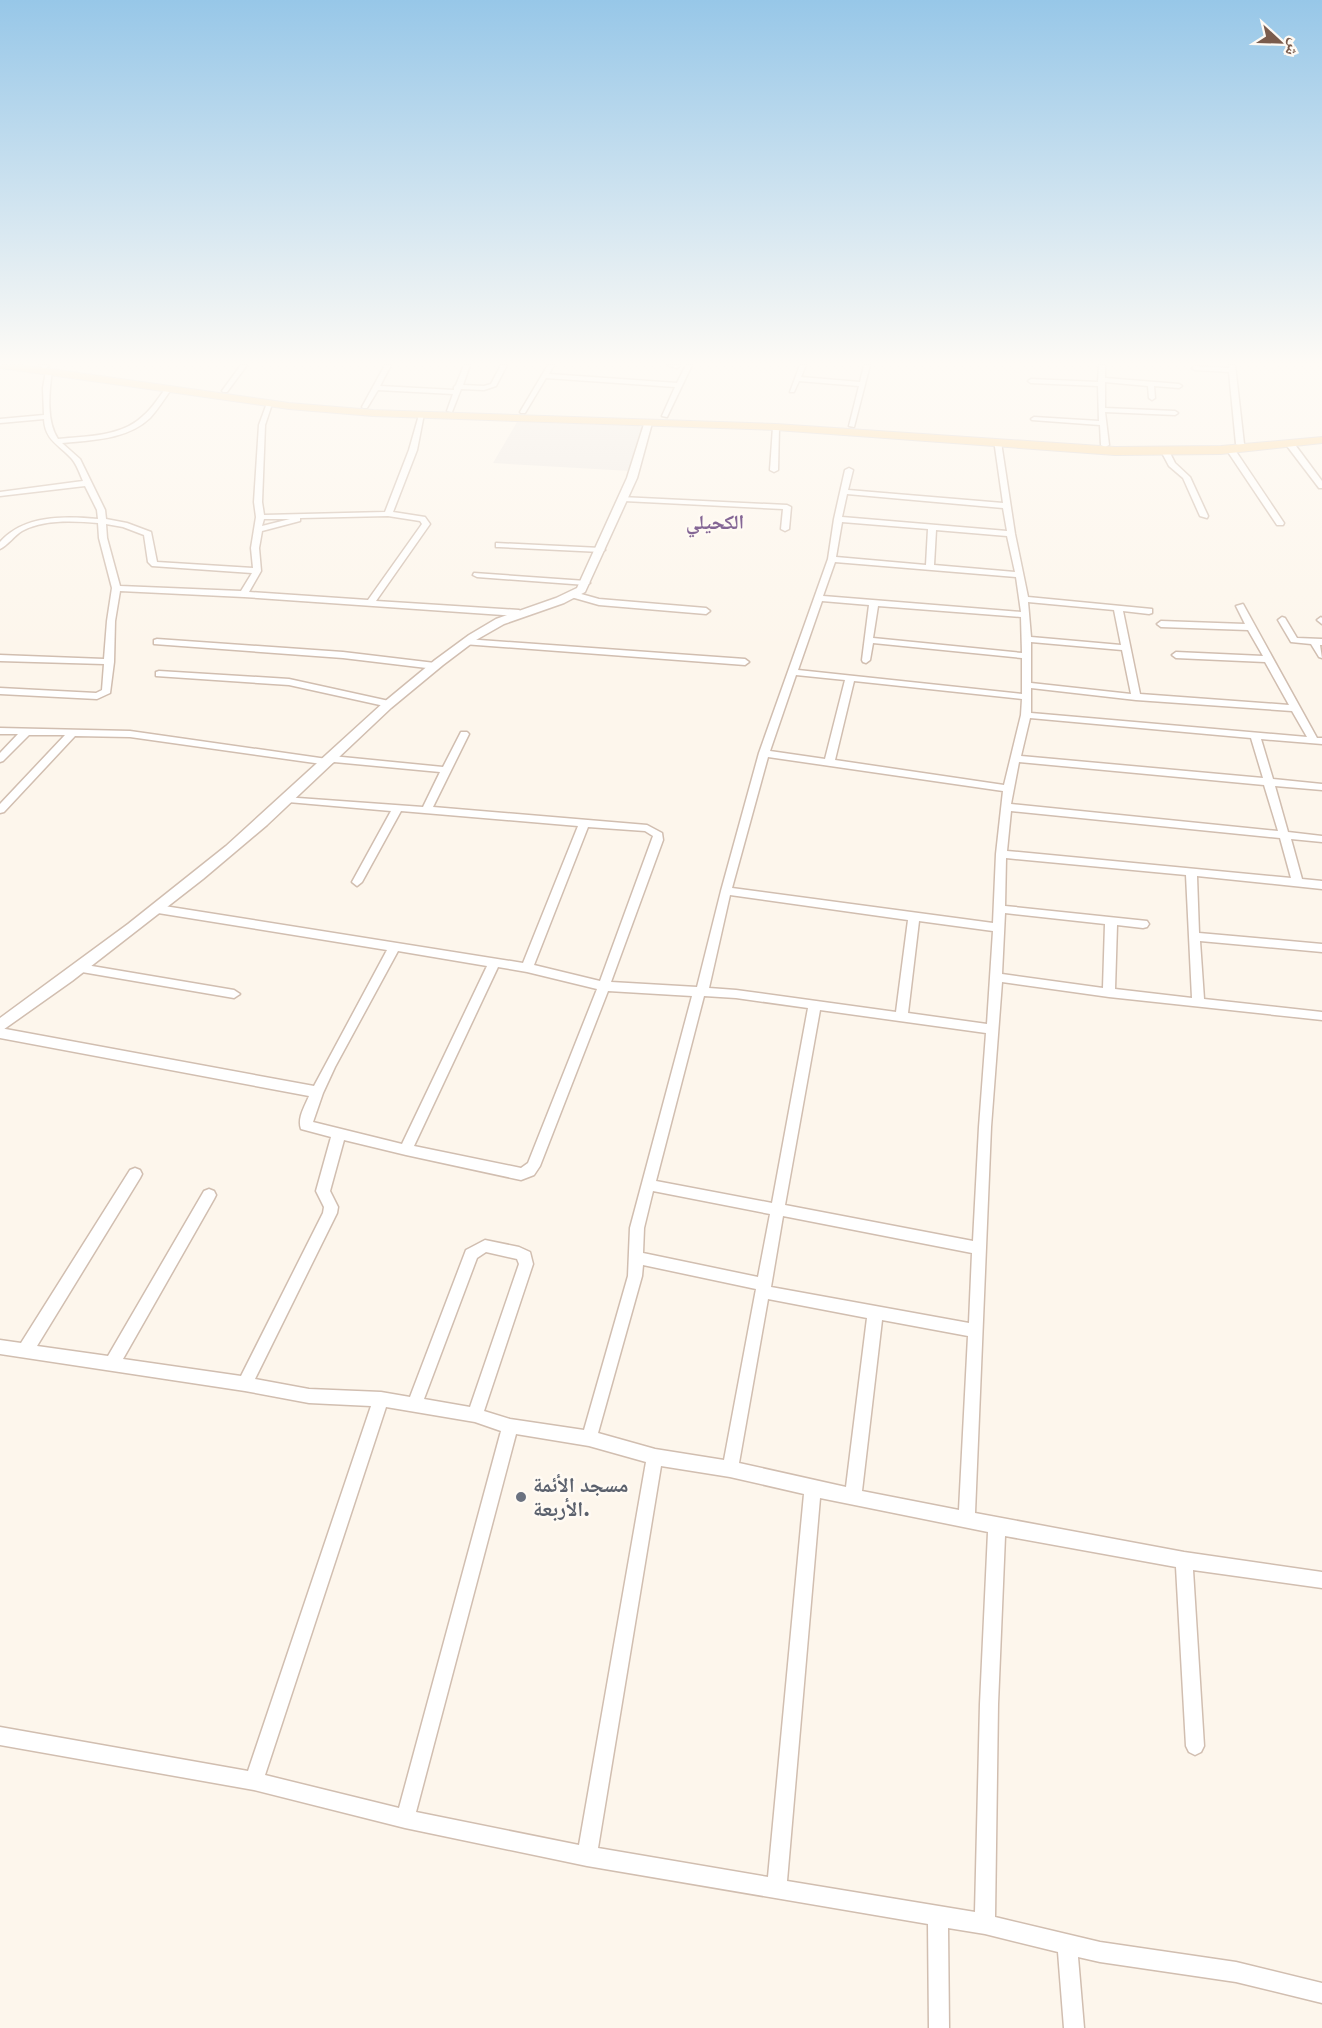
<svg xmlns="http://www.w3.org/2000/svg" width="1322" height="2028" viewBox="0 0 1322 2028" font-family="'Golos Text','Noto Naskh Arabic',sans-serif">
  <rect width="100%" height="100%" fill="#fdf6ec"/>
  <!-- industrial -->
  <polygon fill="#efe9e4" points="517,422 639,426 643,429 630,471 493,463"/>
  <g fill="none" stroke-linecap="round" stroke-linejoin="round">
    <defs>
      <g id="minor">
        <polygon points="241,365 247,365 227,392 223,392 222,391"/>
        <polygon points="385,365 391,365 380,386 454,390 454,387 456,385 464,365 470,365 463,385 484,386 491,384 501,365 507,365 496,386 484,390 461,389 452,412 447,411 453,394 378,390 367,408 363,408 362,407"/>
        <polygon points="548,365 554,365 549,374 677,383 686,365 692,365 667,417 662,416 675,387 546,378 525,413 521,413 520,412"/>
        <polygon points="667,365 680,365 680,366 677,368"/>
        <polygon points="800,365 806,365 801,377 860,382 864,365 870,365 854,427 849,426 859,386 799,381 794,392 790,392"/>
        <polygon points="1099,365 1105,365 1105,378 1179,384 1182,386 1179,388 1154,386 1155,398 1152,400 1149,398 1148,386 1105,382 1105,408 1175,411 1178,413 1175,415 1105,412 1109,445 1105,447 1101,445 1100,425 1032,420 1031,419 1034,417 1099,421 1098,386 1031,383 1028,381 1031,379 1098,382"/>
        <polygon points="1229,365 1235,365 1244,444 1240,446 1236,444 1229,372 1195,370 1192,368 1195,366 1229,368"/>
        <path d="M49,369L52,371C49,392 46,421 58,439C87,436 121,437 143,416C153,408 159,396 167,387L172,388C165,398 158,409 150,418C127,440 91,440 62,443L80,459L105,510L106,519L127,523L151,532L157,562L253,568L251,548L256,517L254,502L259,425L267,403L272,404L265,425L262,502L264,515L385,512L409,450L419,415L424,414L417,450L393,512L425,517L430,524L376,601L519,610L523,613L519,616L244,597L120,591L115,621L114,662L110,693L97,699L0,694V688L96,693L102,690L104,664L0,661V655L104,659L107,621L112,588L99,538L98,523C75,521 43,519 22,531C14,536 8,545 0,549V542C24,515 64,516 98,519L97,510L85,486L0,496V492L83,481C80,474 77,465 72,459C60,445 45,441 44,419L0,423V419L44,415L43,388L46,371ZM388,516L420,521L422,524L368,600L249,592L261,571L259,548L262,531L300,521V518ZM264,519H290L262,526ZM106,524L123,527L144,535L148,562L152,566L252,573L241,591L120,586L107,538Z"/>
        <polygon points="776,425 779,427 778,470 774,472 770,470 773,427"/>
        <path d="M994,440L1001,442L1015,534L1028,597L1152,609V613L1149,614L1123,611L1140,694L1289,705L1265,662L1176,658L1172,655L1176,652L1263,656L1248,630L1161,627L1157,624L1161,621L1245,624L1236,606L1243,604L1317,738H1322V744L1261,739L1273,779L1322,784V790L1275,786L1288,832L1322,836V842L1291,839L1302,879L1322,881V889L1197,876L1199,933L1322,944V952L1200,941L1204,999L1322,1012V1020L1109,997L1002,982L991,1127L975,1513L1184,1552L1322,1572V1588L1193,1570L1204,1746L1201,1752L1195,1755L1189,1752L1186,1746L1176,1567L1005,1536L998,1704L995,1917L1100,1942L1236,1962L1322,1983V2003L1236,1982L1100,1962L1078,1957L1084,2028H1064L1058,1952L985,1934L948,1928L949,2028H929L928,1924L587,1866L405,1828L254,1790L0,1745V1727L248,1771L371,1406L309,1403L245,1391L0,1354V1340L21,1343L130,1170L135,1168L140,1170L142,1174L140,1178L37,1346L108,1356L204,1191L209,1189L214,1191L216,1195L214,1199L123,1359L241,1376L323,1213L324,1207L316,1191L331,1137L301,1129C297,1118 305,1106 309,1096L0,1038V1028L314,1086L387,950L158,913L154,912L152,909L154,906L158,905L523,963L578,826L401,811L362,882L357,886L352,882L391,811L288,802L283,799L284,797L423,807L440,772L334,762L329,765L130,737L75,736L4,812L0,813V804L65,735H29L3,761L0,762V753L18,734H0V728L130,731L327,759L332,756L443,767L461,732H467L469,734L433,807L647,825L662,833L663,840L611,982L697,987L721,891L759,753L828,559L834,519L845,470L849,468L853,470L848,490L1003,503ZM847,494L1003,508L1007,531L842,517ZM842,522L928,529L926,565L836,557ZM936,530L1007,536L1015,572L934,565ZM835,562L1016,577L1021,612L823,596ZM822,601L869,605L862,660L863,662L866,663L870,660L873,643L1022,658V694L798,670ZM1028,602L1114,610L1121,645L1031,637ZM878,606L1021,617L1022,653L873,638ZM1031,642L1122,650L1131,694L1031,683ZM796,675L845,680L825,759L770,751ZM854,681L1022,699L1021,715L1004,785L835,760ZM1031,688L1136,700L1292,711L1307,737L1031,713ZM1030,718L1251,738L1263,778L1021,756ZM768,757L1003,791L996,854L993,923L732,888ZM1019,762L1264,785L1278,831L1011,804ZM1011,811L1280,838L1291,878L1007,851ZM588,827L645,831L653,836L600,981L534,965ZM1006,858L1186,875L1192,998L1115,989L1117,925L1143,928L1147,927L1149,924L1147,921L1005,906ZM730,895L908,920L896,1012L736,990L709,988ZM1005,913L1105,924L1103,988L1002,974ZM919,921L993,931L987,1024L908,1013ZM398,951L487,966L402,1144L313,1122L323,1093L335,1067ZM498,967L527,972L597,989L528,1163L521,1168L414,1146ZM608,991L692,996L630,1228L628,1276L584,1430L510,1419L484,1411L533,1264L530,1252L519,1247L485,1240L466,1250L410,1397L381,1392L309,1389L255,1379L337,1213L338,1207L330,1191L344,1140L406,1155L521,1180L534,1175L540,1166ZM704,996L736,998L808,1008L772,1203L656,1181ZM820,1010L986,1033L979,1127L973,1241L785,1205ZM653,1191L770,1214L758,1277L643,1253L644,1228ZM783,1216L972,1253L969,1323L771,1287ZM486,1252L517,1259L519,1264L470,1407L424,1399L477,1258ZM643,1265L756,1289L724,1460L655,1449L598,1433L642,1276ZM768,1299L867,1318L846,1487L739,1463ZM882,1320L968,1336L959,1510L862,1491ZM386,1407L475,1422L501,1431L399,1808L265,1775ZM516,1434L589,1446L646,1462L579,1845L416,1812ZM661,1466L730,1477L804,1494L768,1877L598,1848ZM820,1498L988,1532L980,1704L975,1912L787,1881Z"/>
        <polygon points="1287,442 1293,442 1322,481 1322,488 1319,488 1287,446"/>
        <polygon points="1227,447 1233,447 1284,523 1283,525 1277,525 1226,449"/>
        <polygon points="1162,449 1168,449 1175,463 1190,477 1208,516 1207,518 1200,516 1183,478 1169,466 1161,451"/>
        <polygon points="621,497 787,505 791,507 789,529 785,531 781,529 783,509 624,501 620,499"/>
        <polygon points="496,543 601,548 605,550 601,552 499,547 496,547"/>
        <polygon points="474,573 586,581 590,583 586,585 477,577 473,575"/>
        <polygon points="574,592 599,599 706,608 710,611 706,614 599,605 571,597 571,593"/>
        <polygon points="1282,617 1285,618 1297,638 1322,639 1322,645 1320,645 1322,658 1319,657 1311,644 1291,642 1278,620"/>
        <polygon points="1321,617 1322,618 1322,624 1317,620"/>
        <polygon points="157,639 343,652 435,663 440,666 435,669 343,658 154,644 154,640"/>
        <polygon points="466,639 745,659 749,662 745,665 463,644 462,642"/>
        <polygon points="159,671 289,679 389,701 394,704 389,707 289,685 156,676 156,672"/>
        <polygon points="80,964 234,990 240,994 234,998 76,971 74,968 76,965"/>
      </g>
      <polygon id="tertiary" points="645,421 652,423 637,478 585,592 564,603 504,624 476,640 443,665 391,708 267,825 203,879 72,981 0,1032 0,1018 128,924 226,846 383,703 435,660 469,635 496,619 556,598 577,588 627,478"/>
      <polygon id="secondary" points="39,365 49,365 49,366 44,369"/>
      <polygon id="primary" points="0,365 23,365 289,403 373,410 776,424 1115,447 1221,446 1322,437 1322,443 1221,454 1115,455 776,430 373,416 289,409 0,368"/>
    </defs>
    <!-- minor casing -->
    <use href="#minor" stroke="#d1beb0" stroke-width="3"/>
    <!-- tertiary casing -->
    <use href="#tertiary" stroke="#d1beb0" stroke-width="3"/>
    <!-- secondary casing -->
    <use href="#secondary" stroke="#d6c0b0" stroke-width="3"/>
    <!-- primary casing -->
    <use href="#primary" stroke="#dad1cd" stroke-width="2"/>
    <!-- minor -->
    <use href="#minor" fill="#fff" fill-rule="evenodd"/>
    <!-- tertiary -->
    <use href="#tertiary" fill="#fff" fill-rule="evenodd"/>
    <!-- secondary -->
    <use href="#secondary" fill="#fff" fill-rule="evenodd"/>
    <!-- primary -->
    <use href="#primary" fill="#fbd9a5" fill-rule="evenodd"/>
  </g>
  <!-- sky -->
  <linearGradient id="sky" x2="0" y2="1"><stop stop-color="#97c7e8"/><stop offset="0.56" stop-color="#fefbf6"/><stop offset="1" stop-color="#fefbf6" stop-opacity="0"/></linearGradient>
  <rect width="1322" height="649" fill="url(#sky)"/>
  <!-- markers -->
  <circle fill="#6b7280" stroke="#fffaf3" stroke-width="2" cx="521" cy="1497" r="6"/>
  <g text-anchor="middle" stroke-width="5" stroke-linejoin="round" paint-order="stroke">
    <!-- far-district labels -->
    <g font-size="20" font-weight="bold" fill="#846695" stroke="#fffaf3">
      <text x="715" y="529">الكحيلي</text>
    </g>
    <!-- near-worship labels -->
    <g font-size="21" font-weight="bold" fill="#5b616d" stroke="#fffaf3" text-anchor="start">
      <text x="533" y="1492">مسجد الأئمة<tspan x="533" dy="24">الأربعة.</tspan></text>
    </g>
  </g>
  <!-- north arrow -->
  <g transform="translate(1280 42) rotate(112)" stroke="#fffaf3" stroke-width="4.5" paint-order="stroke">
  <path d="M0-4.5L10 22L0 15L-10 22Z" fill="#7a5c4d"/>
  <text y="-9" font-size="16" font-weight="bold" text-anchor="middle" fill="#7a5c4d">ش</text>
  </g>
</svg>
